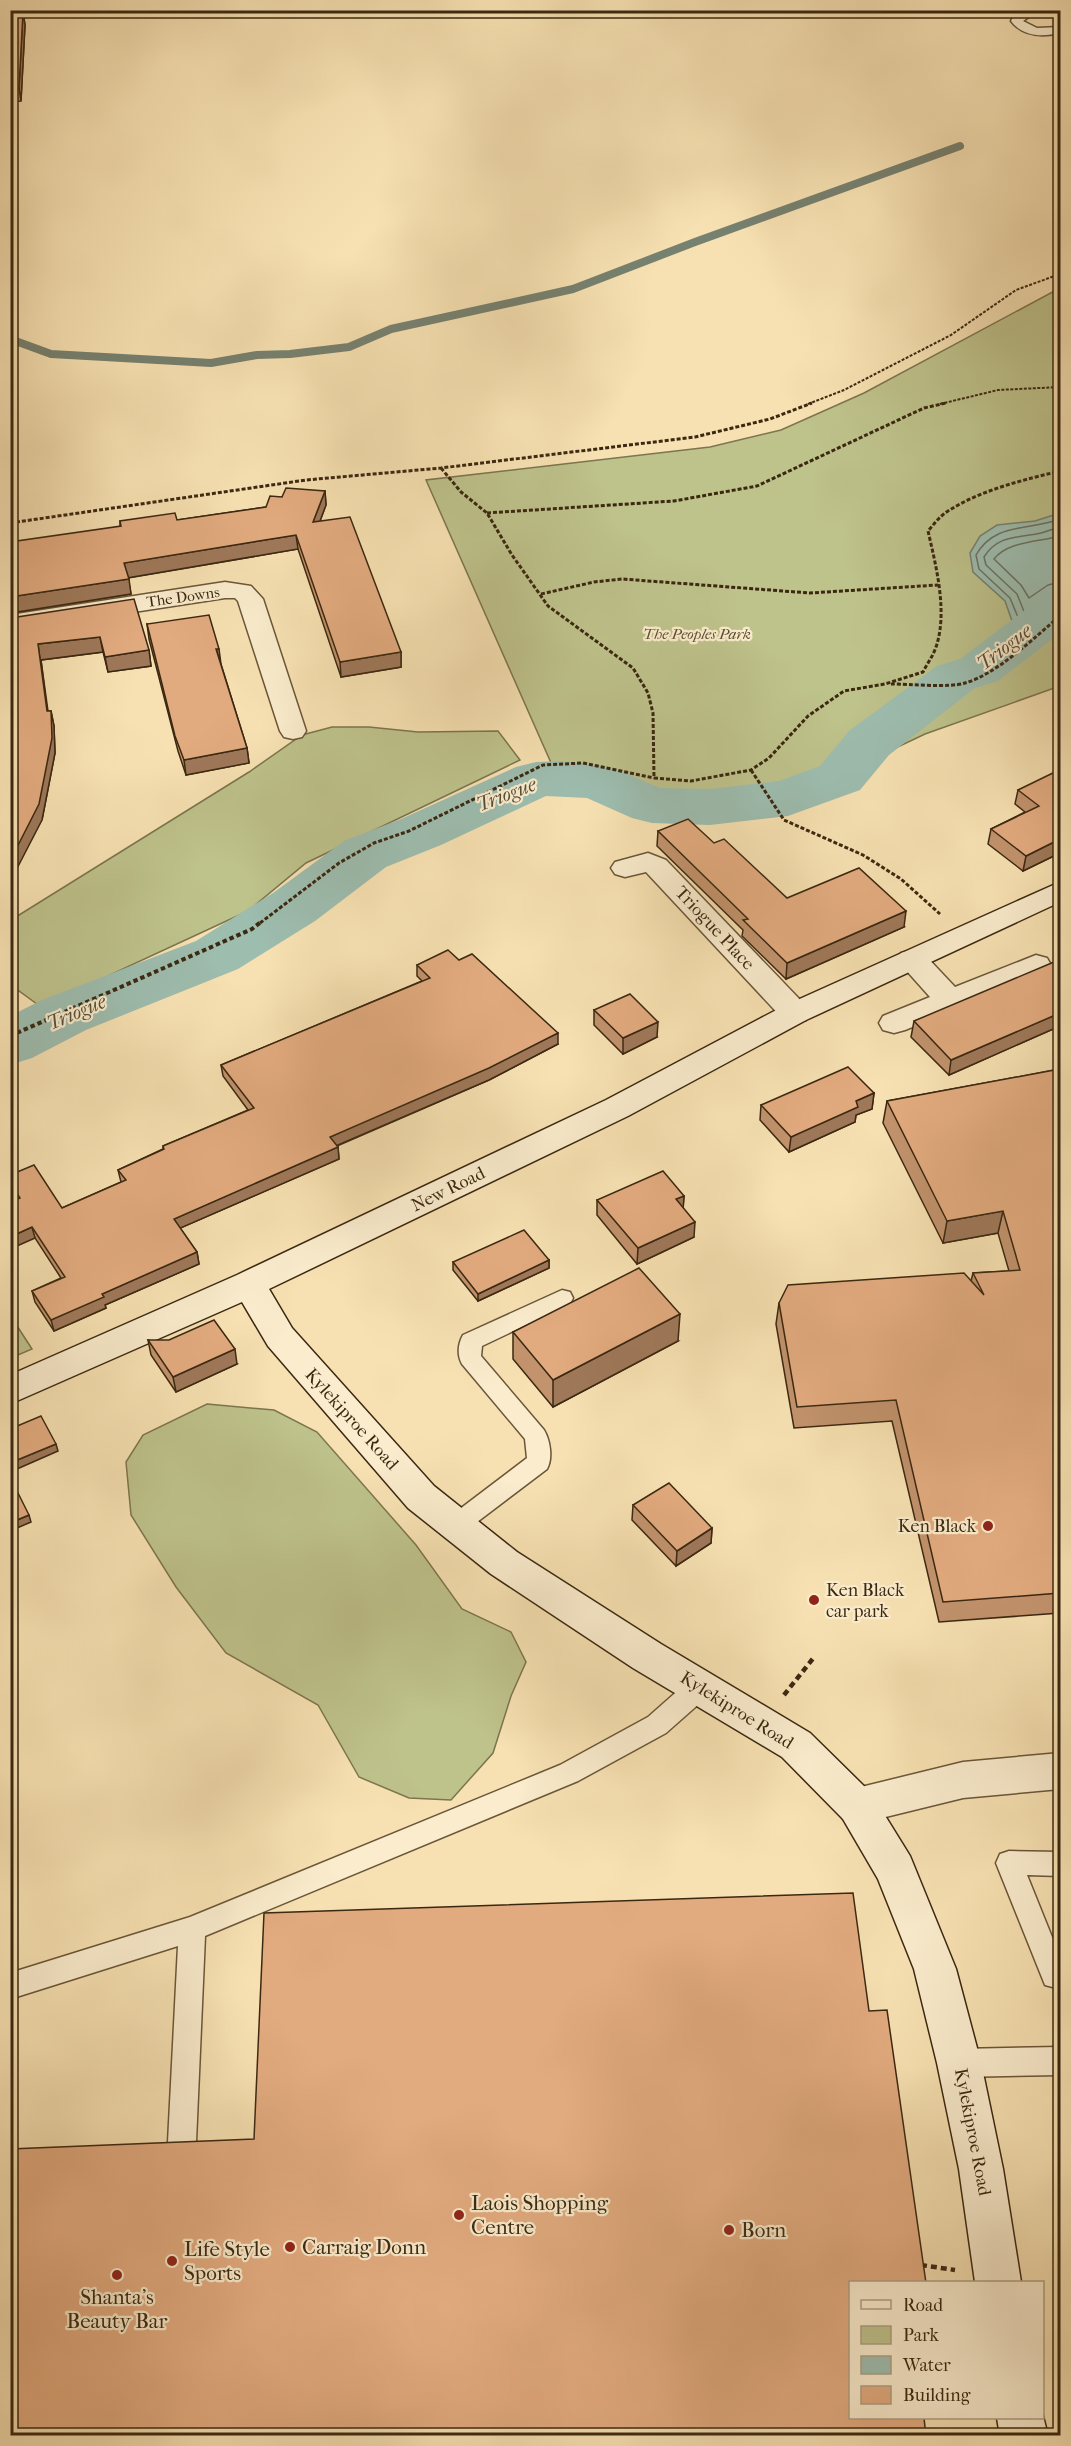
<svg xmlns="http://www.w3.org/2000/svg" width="1071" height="2446" viewBox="0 0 1071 2446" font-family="'IM FELL French Canon',serif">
  <rect width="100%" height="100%" fill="#f7e1b2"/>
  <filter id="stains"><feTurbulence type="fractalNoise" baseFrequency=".00333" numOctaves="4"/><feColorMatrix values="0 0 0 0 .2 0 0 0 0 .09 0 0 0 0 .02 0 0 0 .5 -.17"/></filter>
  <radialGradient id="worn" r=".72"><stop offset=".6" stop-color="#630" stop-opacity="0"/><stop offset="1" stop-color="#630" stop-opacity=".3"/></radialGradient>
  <!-- green -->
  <g fill="#bec28b" stroke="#7c754e" stroke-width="1.5">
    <polygon points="1060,288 1060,686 925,734 866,762 846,783 791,805 696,821 635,810 563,790 426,480 710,447 781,430 864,393"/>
    <polygon points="332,727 369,727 418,732 498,731 520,760 306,863 248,911 41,1007 11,985 11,920 249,772 302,735"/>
    <polygon points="10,1315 32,1349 11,1358 10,1358"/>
    <polygon points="207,1404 274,1410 317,1432 416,1545 462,1609 511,1632 526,1662 511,1696 493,1753 451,1800 409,1798 359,1777 318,1705 226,1653 176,1587 131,1515 126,1462 143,1435"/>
  </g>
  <!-- water -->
  <polygon fill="#9dbdaf" stroke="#768170" stroke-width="1.5" points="1060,513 1060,603 1019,641 1005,601 973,572 970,553 980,536 997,525 1035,521"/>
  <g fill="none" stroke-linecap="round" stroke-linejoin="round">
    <!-- shore -->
    <g stroke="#6c7260" stroke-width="1.5">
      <path d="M1060,519C1028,531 995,522 976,555L979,569L1010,598L1022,627L1055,600L1060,599"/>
      <path d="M1060,527C1052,529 1044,533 1036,534C1015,538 997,536 984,557L986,565L1017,594L1025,614L1051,594L1060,591"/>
      <path d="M1060,536C1039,542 1008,541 994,559L1021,585L1029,598L1048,585L1060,582"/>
    </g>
    <!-- stream -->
    <polyline stroke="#768170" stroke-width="8" points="10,339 51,354 211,363 257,355 290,354 349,347 391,329 573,289 695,242 960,146"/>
    <!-- river -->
    <polygon fill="#9dbdaf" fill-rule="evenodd" points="1060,588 1060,633 998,681 975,688 889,755 860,790 788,816 710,825 652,823 632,818 587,798 546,796 441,845 386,867 315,921 238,969 86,1030 32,1058 10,1065 10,1016 42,1000 196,941 273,893 344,841 401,819 516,767 536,762 561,761 598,765 618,770 660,788 710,789 779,781 820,766 849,731 937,666 960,659 1025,610 1042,592"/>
    <defs>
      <g id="lane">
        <path d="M1022,10L1060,11V17L1033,14L1023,21L1037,28L1060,27V33C1042,37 1023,37 1011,21L1014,15Z"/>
        <path d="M562,1290L570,1292L573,1298L570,1304L482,1346L481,1356L544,1430C550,1440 553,1458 547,1469L464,1532L456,1535L448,1532L444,1525L448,1518L527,1458L525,1439L462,1364C457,1355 458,1344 463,1335Z"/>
        <polygon points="700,1676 709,1679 712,1687 709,1695 666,1733 578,1781 205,1936 196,2142 192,2152 182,2156 172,2152 168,2142 178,1946 10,1999 10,1973 190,1917 560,1765 648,1717 691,1679"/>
        <polygon points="1009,1851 1060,1852 1060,1876 1027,1875 1060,1957 1060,1989 1045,1985 996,1863 1000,1854"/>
        <polygon points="1060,2047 1060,2075 959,2077 949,2073 945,2063 949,2053 959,2049"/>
      </g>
      <g id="street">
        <polygon points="225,582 251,586 263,599 306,731 302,737 293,739 284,737 280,731 238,601 235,598 225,598 10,631 10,615"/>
        <polygon points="648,853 666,860 806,1006 810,1013 806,1020 795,1023 784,1020 646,872 625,877 615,874 611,868 615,862"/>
        <polygon points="912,950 923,953 955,987 1036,955 1047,958 1051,965 1047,972 905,1030 894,1033 883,1030 879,1023 883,1016 930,997 897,960 901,953"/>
        <polygon points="1060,1753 1060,1789 963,1798 857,1824 843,1819 837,1806 843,1793 857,1788 963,1762"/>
      </g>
      <g id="secondary">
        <polygon points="1060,882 1060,902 806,1020 628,1116 269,1289 292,1328 434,1486 517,1552 661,1644 810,1733 871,1793 910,1856 956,1969 981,2063 1003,2169 1021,2282 975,2282 959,2169 937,2063 914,1969 878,1879 843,1819 782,1757 633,1668 491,1574 408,1508 268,1346 242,1302 10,1404 10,1375 237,1275 606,1100 784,1006"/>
        <polygon points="1042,2412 1048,2436 1000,2436 997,2418 1042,2418"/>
      </g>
    </defs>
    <!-- lane casing -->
    <use href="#lane" stroke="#6a5639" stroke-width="3"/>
    <!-- street casing -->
    <use href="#street" stroke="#6a5639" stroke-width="3"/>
    <!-- secondary casing -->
    <use href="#secondary" stroke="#3b2811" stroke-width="3"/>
    <!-- path-far3 -->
    <g stroke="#3b2811" stroke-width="2" stroke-dasharray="3 1.5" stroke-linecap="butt">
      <polyline points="808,404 844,390 951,335 1016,290 1060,274"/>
      <polyline points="940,404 998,390 1060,387"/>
    </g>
    <!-- path-far2 -->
    <g stroke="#3b2811" stroke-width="3" stroke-dasharray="4 2" stroke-linecap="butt">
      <path d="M441,468L461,492L487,513L512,555L548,606L633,668L648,693L653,713L654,778L691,781L751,770L769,758L808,716L844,691L885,684L923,672C927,664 933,656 936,647C948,612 936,566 928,531C934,524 940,516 948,511C981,490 1023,480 1060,471"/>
      <polyline points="487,513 674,501 757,486 924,408 946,403"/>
      <polyline points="10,523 306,480 441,468 695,437 770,419 812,403"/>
      <polyline points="541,594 594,582 622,579 810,593 938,585"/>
      <path d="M891,684C909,684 950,688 965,683C997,674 1035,637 1060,616"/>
      <polyline points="751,770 784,820 863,855 901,879 940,914"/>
      <polyline points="260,923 339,863 374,843 409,831 543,765 583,763 654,778"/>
    </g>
    <!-- path-far1 -->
    <polyline stroke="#3b2811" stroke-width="4" stroke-dasharray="4.5 3" stroke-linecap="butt" points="10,1036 252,929 262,921"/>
    <!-- path -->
    <g stroke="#3b2811" stroke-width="4.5" stroke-dasharray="6 4" stroke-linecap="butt">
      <polyline points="784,1695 815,1656"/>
      <polyline points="921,2265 955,2270"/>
    </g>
    <!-- lane -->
    <use href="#lane" fill="#faeccd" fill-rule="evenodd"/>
    <!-- street -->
    <use href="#street" fill="#faeccd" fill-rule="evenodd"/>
    <!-- secondary -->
    <use href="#secondary" fill="#faeccd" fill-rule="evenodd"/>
  </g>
  <!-- wall -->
  <g fill="#c2936d" stroke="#3b2811" stroke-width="1.5">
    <polygon points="10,12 23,12 25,25 21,101 10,102"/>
    <polygon points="325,491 326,505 320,521 401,652 401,667 341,677 298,549 128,578 131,594 11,613 120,526 120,521 177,520 266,507 282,497"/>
    <polygon points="11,618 149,650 151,666 108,672 103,652 41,660 48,711 51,711 54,726 55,753 42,820"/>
    <polygon points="147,624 221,664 247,748 249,763 186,775 178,751 149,639"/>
    <polygon points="1060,776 1060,853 1023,871 988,844 991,829 1025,812 1015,804 1018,790"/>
    <polygon points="658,831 714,843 787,898 904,927 786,979 742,936 743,930 657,846"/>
    <polygon points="459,960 558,1044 489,1080 337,1146 338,1147 339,1159 180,1228 197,1252 199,1264 105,1305 106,1308 54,1331 35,1302 32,1291 61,1278 35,1238 17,1200 10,1190 10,1175 62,1208 121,1182 118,1170 163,1149 163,1146 248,1110 223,1076 221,1065 422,981 417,976 417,965"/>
    <polygon points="1060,968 1060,1026 949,1075 911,1037 914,1021"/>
    <polygon points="594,1010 657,1037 623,1054 594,1025"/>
    <polygon points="1060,1069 1060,1613 939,1622 892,1421 794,1428 776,1324 779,1303 971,1281 973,1273 1009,1271 998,1233 943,1243 883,1123 887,1101"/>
    <polygon points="874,1093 872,1109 856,1115 855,1122 789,1152 760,1120 761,1105"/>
    <polygon points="684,1196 683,1208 694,1237 637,1264 597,1215 597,1200"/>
    <polygon points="549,1260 549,1268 478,1301 453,1270 453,1262"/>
    <polygon points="513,1332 678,1341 553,1407 513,1359"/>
    <polygon points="148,1340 237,1364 176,1392 151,1355"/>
    <polygon points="633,1505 712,1528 711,1543 676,1566 632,1520"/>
  </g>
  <!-- shaded-wall -->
  <g fill="#9e7859" stroke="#3b2811" stroke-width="1.5">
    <polygon points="23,12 25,25 21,101 19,88"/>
    <polygon points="325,491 326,505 314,537 313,522"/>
    <polygon points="296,535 298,549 127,578 124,563"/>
    <polygon points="129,579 131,594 11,613 10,597"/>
    <polygon points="100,637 103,652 41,660 49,726 47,711 38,644"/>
    <polygon points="216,649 219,649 221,664"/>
    <polygon points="149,650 151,666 108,672 105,657"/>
    <polygon points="401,652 401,667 341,677 340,662"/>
    <polygon points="51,711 54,726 55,753 42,820 10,882 10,861"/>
    <polygon points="247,748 249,763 186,775 184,760"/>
    <polygon points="1060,839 1060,853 1023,871 1026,856"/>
    <polygon points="906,911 904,927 786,979 787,963"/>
    <polygon points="1060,1013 1060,1026 949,1075 951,1060"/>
    <polygon points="658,1022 657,1037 623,1054 623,1038"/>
    <polygon points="558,1033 558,1044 489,1080 331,1148 330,1137"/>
    <polygon points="874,1093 872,1109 856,1115 855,1122 789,1152 791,1137 856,1101"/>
    <polygon points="338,1147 339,1159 176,1230 174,1219"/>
    <polygon points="684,1196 683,1211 676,1199"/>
    <polygon points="1003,1211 998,1233 943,1243 947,1221"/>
    <polygon points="695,1222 694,1237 637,1264 638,1248"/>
    <polygon points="32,1227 35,1238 10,1249 10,1237"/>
    <polygon points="197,1252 199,1264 105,1305 106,1308 54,1331 51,1320 102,1294"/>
    <polygon points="549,1260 549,1268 478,1301 478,1294"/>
    <polygon points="680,1314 678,1341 553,1407 553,1380"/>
    <polygon points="235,1349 237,1364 176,1392 173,1377"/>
    <polygon points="56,1444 58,1451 10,1472 10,1463"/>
    <polygon points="29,1515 31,1522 10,1531 10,1523"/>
    <polygon points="712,1528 711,1543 676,1566 677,1551"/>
    <polygon points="10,1905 13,1917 10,1918"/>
  </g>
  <!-- building -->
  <g fill="#e2ab7f" stroke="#3b2811" stroke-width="1.5">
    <polygon points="10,12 23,12 19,88 10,88"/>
    <polygon points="286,488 325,491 313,522 350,517 401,652 340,662 296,535 124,563 129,579 10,597 10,542 121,526 120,521 175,513 177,520 266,507 270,496 282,497"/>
    <polygon points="134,599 149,650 105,657 100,637 38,644 47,711 51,711 52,738 39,804 10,861 10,641 14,641 11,618"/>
    <polygon points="209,615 219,649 216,649 247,748 184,760 175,736 147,624"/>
    <polygon points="1055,772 1060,776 1060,839 1026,856 991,829 1039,806 1018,790"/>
    <polygon points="688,819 714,843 724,839 787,898 859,868 906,911 787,963 743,920 748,919 658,831"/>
    <polygon points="448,950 459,960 472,954 558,1033 489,1068 330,1137 338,1147 174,1219 197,1252 102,1294 104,1297 51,1320 32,1291 65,1277 32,1227 10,1237 10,1203 20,1198 10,1183 10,1175 34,1165 62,1208 126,1180 118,1170 164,1149 163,1146 254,1108 221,1065 430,978 417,965"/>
    <polygon points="1054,962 1060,968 1060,1013 951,1060 914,1021"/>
    <polygon points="630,994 658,1022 623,1038 594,1010"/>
    <polygon points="848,1067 874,1093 856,1101 858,1107 791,1137 761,1105"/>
    <polygon points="1060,1069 1060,1593 943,1602 896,1400 797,1407 779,1303 788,1285 964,1273 984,1295 973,1273 1020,1270 1003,1211 947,1221 887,1101"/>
    <polygon points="663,1171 684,1196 676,1199 695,1222 638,1248 597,1200"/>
    <polygon points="524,1230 549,1260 478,1294 453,1262"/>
    <polygon points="639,1268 680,1314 553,1380 513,1332"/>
    <polygon points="214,1320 235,1349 173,1377 148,1340 169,1340"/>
    <polygon points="41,1416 56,1444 10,1463 10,1429"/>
    <polygon points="10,1477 29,1515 10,1523"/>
    <polygon points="669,1483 712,1528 677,1551 633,1505"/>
    <polygon points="853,1893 869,2011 887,2010 926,2283 850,2283 850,2418 924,2418 926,2436 10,2436 10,2149 254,2139 264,1913"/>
  </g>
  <!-- markers -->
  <g fill="#8f2418" stroke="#faeccd" stroke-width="2">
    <circle cx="988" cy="1526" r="6"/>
    <circle cx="814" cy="1600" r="6"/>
    <circle cx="459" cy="2215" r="6"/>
    <circle cx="729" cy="2230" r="6"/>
    <circle cx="290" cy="2247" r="6"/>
    <circle cx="172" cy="2261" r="6"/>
    <circle cx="117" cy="2275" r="6"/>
  </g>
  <g text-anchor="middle" stroke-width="4.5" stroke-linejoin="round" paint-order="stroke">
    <!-- far-street labels -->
    <g font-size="15" fill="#3b2811" stroke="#faeccd">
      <text transform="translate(183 597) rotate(-8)" y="5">The Downs</text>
    </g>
    <!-- far-park labels -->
    <g font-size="15" font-style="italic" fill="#5c4e30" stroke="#faeccd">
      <text x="697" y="639">The Peoples Park</text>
    </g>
    <!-- street labels -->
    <g font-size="18" fill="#3b2811" stroke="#faeccd">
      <text transform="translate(715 928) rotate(47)" y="6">Triogue Place</text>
      <text transform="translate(448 1189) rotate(-26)" y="6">New Road</text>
      <text transform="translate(352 1419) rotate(48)" y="6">Kylekiproe Road</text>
      <text transform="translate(737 1710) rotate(32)" y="6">Kylekiproe Road</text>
      <text transform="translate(973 2132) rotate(79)" y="6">Kylekiproe Road</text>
    </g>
    <!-- poi labels -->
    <g font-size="18" fill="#3b2811" stroke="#faeccd" text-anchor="end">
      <text x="976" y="1532">Ken Black</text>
      <text x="826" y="1596" text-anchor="start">Ken Black<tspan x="826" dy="21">car park</tspan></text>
    </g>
    <!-- water labels -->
    <g font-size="20" font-style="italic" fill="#544d38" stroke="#faeccd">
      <text transform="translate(1004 647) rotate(-37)" y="7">Triogue</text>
      <text transform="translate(506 794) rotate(-21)" y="7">Triogue</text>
      <text transform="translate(76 1012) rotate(-23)" y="7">Triogue</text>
    </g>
    <!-- near-poi labels -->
    <g font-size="21" fill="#3b2811" stroke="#faeccd" text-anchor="start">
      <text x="471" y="2210">Laois Shopping<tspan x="471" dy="24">Centre</tspan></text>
      <text x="741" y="2237">Born</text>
      <text x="302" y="2254">Carraig Donn</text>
      <text x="184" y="2256">Life Style<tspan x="184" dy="24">Sports</tspan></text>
      <text x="117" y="2304" text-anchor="middle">Shanta's<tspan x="117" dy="24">Beauty Bar</tspan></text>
    </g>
  </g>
  <!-- margin -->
  <rect width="1071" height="2446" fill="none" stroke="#f7e1b2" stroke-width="36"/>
  <rect x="12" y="12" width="1047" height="2422" fill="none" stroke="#3b2811" stroke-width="3"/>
  <rect x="18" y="18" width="1035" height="2410" fill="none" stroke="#3b2811" stroke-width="1.5"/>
  <!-- legend -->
  <rect x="849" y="2281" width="195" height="138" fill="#faeccd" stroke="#ae9e82" stroke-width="1.5"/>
  <rect x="861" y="2300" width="30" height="9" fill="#faeccd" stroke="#ae9e82" stroke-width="1.5"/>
  <text x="903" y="2311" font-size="18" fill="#3b2811">Road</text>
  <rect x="861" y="2326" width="30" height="18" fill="#bec28b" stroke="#ae9e82" stroke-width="1.5"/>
  <text x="903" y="2341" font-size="18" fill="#3b2811">Park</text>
  <rect x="861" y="2356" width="30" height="18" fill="#9dbdaf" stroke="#ae9e82" stroke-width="1.5"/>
  <text x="903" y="2371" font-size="18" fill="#3b2811">Water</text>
  <rect x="861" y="2386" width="30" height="18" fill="#e2ab7f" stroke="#ae9e82" stroke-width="1.5"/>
  <text x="903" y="2401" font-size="18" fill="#3b2811">Building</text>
  <rect width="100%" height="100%" filter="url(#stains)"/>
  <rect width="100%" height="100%" fill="url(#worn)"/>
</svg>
